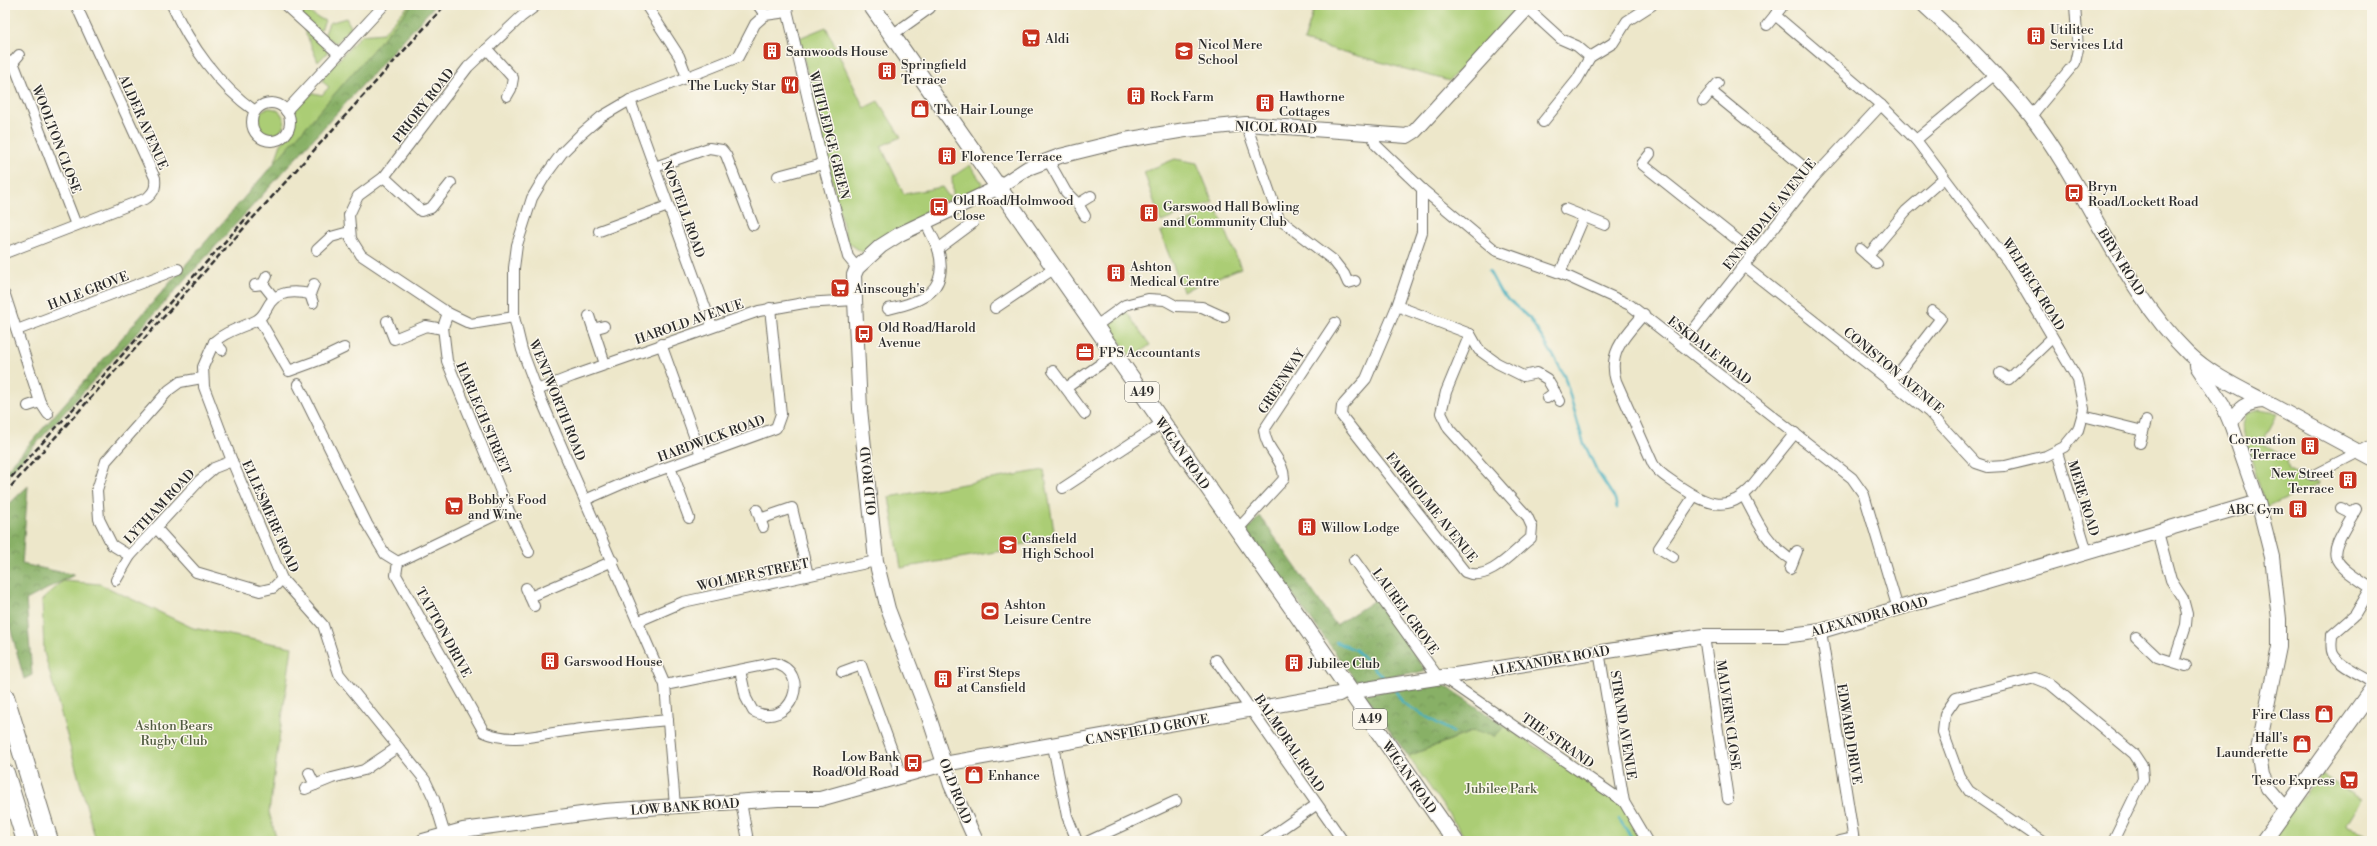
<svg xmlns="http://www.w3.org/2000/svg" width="2377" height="846" viewBox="0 0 2377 846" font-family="'Libre Bodoni',serif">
  <defs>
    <pattern id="forest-crowns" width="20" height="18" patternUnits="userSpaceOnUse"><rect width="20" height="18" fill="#88b066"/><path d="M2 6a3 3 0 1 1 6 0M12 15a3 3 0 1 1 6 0" fill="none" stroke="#6f8f54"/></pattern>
  </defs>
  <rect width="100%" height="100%" fill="#fbf7ec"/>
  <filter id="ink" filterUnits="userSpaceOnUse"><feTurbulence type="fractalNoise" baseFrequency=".025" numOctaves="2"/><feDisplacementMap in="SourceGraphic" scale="8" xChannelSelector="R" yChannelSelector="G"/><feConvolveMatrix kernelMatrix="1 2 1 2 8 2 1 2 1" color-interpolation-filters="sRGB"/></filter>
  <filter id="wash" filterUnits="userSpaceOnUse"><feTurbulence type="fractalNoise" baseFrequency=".012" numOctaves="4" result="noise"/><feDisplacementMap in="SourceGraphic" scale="16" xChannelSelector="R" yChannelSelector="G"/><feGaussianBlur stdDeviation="0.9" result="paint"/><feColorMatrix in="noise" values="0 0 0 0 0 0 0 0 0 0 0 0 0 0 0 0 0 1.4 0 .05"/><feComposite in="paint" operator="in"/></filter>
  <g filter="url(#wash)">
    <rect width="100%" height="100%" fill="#ede7ca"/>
    <!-- green -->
    <g fill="#abcd75" stroke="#6b7c50">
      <polygon points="409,5 412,5 274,164 281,144 291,133 293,127 295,107 309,92 322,95 329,87 323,82 323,77 361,35 383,33"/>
      <polygon points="1315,5 1520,5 1449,81 1304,41"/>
      <polygon points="304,10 325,21 321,30 319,31 298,13"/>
      <polygon points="346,18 351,27 336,43 324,36 329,23"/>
      <polygon points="826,27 864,108 878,101 901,137 881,146 904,194 942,187 949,197 953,196 952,177 970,165 982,183 981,187 947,201 862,252 847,242 799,38"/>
      <polygon points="304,29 327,49 327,53 318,62"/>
      <circle cx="270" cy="122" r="14"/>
      <polygon points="1175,159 1197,163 1213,202 1161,222 1144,172"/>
      <polygon points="1217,209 1241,268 1183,291 1160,232"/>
      <polygon points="1126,311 1150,345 1132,358 1107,324"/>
      <polygon points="2258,410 2278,413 2262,443 2286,457 2289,469 2319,484 2266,508 2244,435 2243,425 2246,414"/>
      <polygon points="1044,470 1055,536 1046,538 1046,540 1014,546 1014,543 1006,545 1007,550 901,568 889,497"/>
      <polygon points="63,581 100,584 193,628 292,647 269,812 277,841 96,841 44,652 42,600"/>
      <polygon points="1505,726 1625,806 1645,841 1457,841 1464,836 1408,756 1474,731 1495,736"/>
      <polygon points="2322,774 2362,800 2347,824 2348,827 2372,836 2372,841 2264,841"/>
    </g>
    <!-- forest -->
    <g fill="url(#forest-crowns)" stroke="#5a6e48">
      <polygon points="412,5 435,5 5,478 5,472"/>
      <polygon points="28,486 22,564 74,575 26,600 32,675 24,679 5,608 5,508"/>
      <polygon points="1260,516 1336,625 1375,600 1426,671 1356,681 1246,531"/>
      <polygon points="1441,683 1505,726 1495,736 1473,731 1408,756 1364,694"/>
    </g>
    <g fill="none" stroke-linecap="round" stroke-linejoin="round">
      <!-- stream -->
      <g stroke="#41afbf" stroke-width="2.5">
        <polyline points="1489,271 1501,293 1530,319 1556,360 1565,378 1583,441 1597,471 1615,499 1617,508"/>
        <polyline points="1336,642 1356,650 1384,678"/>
        <polyline points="1395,690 1403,703 1454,733"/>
        <polyline points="1619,819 1634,841"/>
      </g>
    </g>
  </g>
  <g filter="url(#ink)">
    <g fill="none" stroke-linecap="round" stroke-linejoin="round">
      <defs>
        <g id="street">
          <path d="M172,5C190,45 219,86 255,111"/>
          <polyline points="285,5 339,54"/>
          <polyline points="646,5 679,56 687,77"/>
          <polyline points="758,5 765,15"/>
          <polyline points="786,5 823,164 848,257 857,268"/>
          <polyline points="1527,8 1561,39 1577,46 1590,57"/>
          <polyline points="1767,25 1781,8"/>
          <polyline points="892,35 930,8"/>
          <polyline points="487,49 513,78 511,89 507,96"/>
          <polyline points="5,61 13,62 19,55"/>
          <polyline points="13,62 76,225"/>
          <polyline points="1711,91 1815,176"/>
          <polyline points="630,100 712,326"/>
          <polyline points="1703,101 1718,83"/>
          <circle cx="271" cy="122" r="19"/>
          <polyline points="286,111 384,5"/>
          <polyline points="2031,116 2075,63 2078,49 2075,5"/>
          <polyline points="1543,122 1577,80 1590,57 1613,43 1627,21 1652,5"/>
          <polyline points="1246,124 1279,219 1333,260 1344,274 1348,283 1355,281"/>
          <polyline points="1372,134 1376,145 1422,189 1495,250 1560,273 1630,305 1852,478 1864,495 1898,609"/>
          <polyline points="1916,140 1994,75"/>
          <polyline points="1650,154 1642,164 1754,253"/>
          <polyline points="1048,160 1066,192 1078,204 1085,216"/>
          <polyline points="655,167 709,148 722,150 726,155 753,225"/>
          <polyline points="778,176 823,164"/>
          <polyline points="384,177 421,211 431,208 451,183"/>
          <polyline points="1078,204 1091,196"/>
          <polyline points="1565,209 1605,225"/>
          <polyline points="599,231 668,206"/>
          <polyline points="938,249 973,223"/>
          <polyline points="1860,249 1877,264"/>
          <polyline points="317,250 331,237 349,232"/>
          <path d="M5,253L147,198C154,192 156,188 155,178L76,5"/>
          <polyline points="1868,256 1906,211 1944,178"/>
          <polyline points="1744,266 1929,412 1976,463 1988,467 2005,466 2046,456 2064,447 2078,430 2084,409 2078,380 2008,262 1916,140 1881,105 1775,15"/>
          <polyline points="1560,273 1584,217"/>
          <polyline points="263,284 274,298"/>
          <polyline points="255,285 263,284 267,276"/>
          <polyline points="5,295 40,402 48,414"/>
          <polyline points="313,303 310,294 314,284"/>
          <path d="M1397,306L1470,334L1446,392L1441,413L1449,429L1527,516L1532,527L1531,538C1514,551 1489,583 1465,572L1341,415L1342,406L1366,379L1397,306L1422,232V189"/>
          <polyline points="995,308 1055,268"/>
          <path d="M888,309C922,302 950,291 938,249C935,240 929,231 925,221"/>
          <polyline points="448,313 443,327 447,361 508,509 529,552"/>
          <path d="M1644,314C1626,335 1607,352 1616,381L1653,464C1658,473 1668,478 1676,484C1702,501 1724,516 1750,489L1795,433"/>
          <polyline points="589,316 605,364"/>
          <polyline points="514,317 471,324 448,313 361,255 351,239 349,215 358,196 384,177 468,67 521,17 537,5"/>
          <polyline points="259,319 289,371 319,360 344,348"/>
          <polyline points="387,321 394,339 426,326 443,329"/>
          <polyline points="1096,326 1125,305 1148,299 1165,300 1176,306 1202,307 1224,317"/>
          <polyline points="593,329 604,326"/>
          <polyline points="17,330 178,269"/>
          <polyline points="1470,334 1479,350 1497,363 1523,376 1537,373 1547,379 1560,401"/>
          <path d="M214,342C227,330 242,328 257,320C264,316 266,309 270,303C279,290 296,291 310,294"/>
          <polyline points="661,344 701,455"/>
          <polyline points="1682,344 1815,176 1881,105"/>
          <polyline points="222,350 214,342 203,367 204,387 232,461 282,579 323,625 339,674 425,780 434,799 445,835"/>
          <polyline points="1053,371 1085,414"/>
          <polyline points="2000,373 2009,379 2052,338"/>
          <polyline points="1891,383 1941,318 1932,311"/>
          <path d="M298,384L367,524L385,554L398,562L396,575L484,732C513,745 543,733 574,730C605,726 637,723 668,720"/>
          <polyline points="1066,388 1115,354"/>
          <polyline points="537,390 573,376 759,311 804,303 855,300"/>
          <polyline points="1547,398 1555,392"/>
          <polyline points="28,406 40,402"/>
          <polyline points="2083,416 2143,431"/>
          <polyline points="2140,443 2146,421"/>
          <polyline points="2057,452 2087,552"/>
          <polyline points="670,467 689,518"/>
          <polyline points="2312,476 2372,445"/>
          <polyline points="1063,488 1162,423"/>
          <path d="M1744,496C1757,521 1768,546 1793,561"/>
          <polyline points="585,500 624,483 776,428 781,414 770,308"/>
          <polyline points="2341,508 2353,514"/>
          <path d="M2356,509C2329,557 2323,556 2371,588L2355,615L2332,635C2332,642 2330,648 2333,654C2339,666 2361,674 2372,682"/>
          <polyline points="757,510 763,527"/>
          <polyline points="760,519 792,508 808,575"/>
          <polyline points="157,529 196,572 260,591 273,588 282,579"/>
          <path d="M1237,530L1284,479C1284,459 1266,451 1264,430L1335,323"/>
          <polyline points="2158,532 2171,580 2183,599 2187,614 2186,625 2174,662"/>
          <polyline points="130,556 112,545 99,519 97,490 106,461 169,390 180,382 202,378"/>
          <polyline points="1673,557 1659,548 1694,496"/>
          <polyline points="1354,560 1438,677 1450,682 1624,802 1647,841"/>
          <polyline points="398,562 508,509"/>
          <polyline points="1790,569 1797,551"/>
          <polyline points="116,580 130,556 200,480 214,468 232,461"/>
          <polyline points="526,588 534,606"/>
          <polyline points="530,597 613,561"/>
          <polyline points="639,621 683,602 876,561"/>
          <polyline points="1821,631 1854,841"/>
          <polyline points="1704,636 1728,799"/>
          <polyline points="2136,637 2157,657 2186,666"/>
          <polyline points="1599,651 1624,802"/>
          <polyline points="1216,660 1343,841"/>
          <polyline points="842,672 861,665 901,775"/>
          <path d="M665,685L773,663C814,671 791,731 753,711L746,698L740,670"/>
          <polyline points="1053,746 1067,816 1077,841"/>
          <polyline points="309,773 315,785"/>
          <polyline points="305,789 332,778 364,770 398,747"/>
          <polyline points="741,802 748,841"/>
          <polyline points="675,806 665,685 537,390 522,350 514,317 514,268 517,245 532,198 545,176 562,153 581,134 601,117 630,100 738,57 755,24 765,15 787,12"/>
          <polyline points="1089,841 1176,801"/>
          <polyline points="1264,841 1316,805"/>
          <polyline points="1840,841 1853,838"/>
          <polyline points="2042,841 1969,791 1959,776 1943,732 1945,714 1956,698 2035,678 2050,684 2134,754 2142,766 2143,779 2113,841"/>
        </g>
        <g id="secondary">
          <path d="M1924,5C1961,39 1999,75 2031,116C2087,188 2122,289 2188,353C2211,375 2240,388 2268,403C2303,422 2337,440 2372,459"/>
          <polyline points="2197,366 2223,405 2231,424 2258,502 2272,557 2279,619 2279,647 2258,750 2262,775 2268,788 2286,809"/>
          <path d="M2231,424C2237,408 2247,402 2263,401"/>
          <polyline points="1353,695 1361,690 1391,685 1704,636 1784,636 1821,631 2258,502"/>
          <polyline points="423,841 463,830 604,811 778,799 820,799 944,764 1339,694 1348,689"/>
          <polyline points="976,841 951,785 928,714 888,609 876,561 860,409 855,300 854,275 857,268 881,246 900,234 999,187 1028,168 1060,156 1125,140 1185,130 1246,124 1407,136 1415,131 1530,5"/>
        </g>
        <g id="primary">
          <polyline points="871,5 1455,841"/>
          <polyline points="2264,841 2372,690"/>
        </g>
        <g id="highway">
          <polyline points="5,697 49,841"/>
          <polyline points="5,773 26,841"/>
        </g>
      </defs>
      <!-- street casing -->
      <use href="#street" stroke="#6f6d63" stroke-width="12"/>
      <!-- secondary casing -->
      <use href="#secondary" stroke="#6f6d63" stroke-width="16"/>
      <!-- primary casing -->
      <use href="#primary" stroke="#6f6d63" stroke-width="18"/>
      <!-- highway casing -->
      <use href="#highway" stroke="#6f6d63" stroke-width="20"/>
      <!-- street -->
      <use href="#street" stroke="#fff" stroke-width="10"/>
      <!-- secondary -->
      <use href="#secondary" stroke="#fff" stroke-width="14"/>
      <!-- primary -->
      <use href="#primary" stroke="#fff" stroke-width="16"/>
      <!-- highway -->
      <use href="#highway" stroke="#fff" stroke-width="18"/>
      <!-- rail -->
      <g stroke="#2b2b2b" stroke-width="2.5" stroke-dasharray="6 3" stroke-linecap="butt">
        <polyline points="5,484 251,213"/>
        <polyline points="5,493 445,5"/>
      </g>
    </g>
  </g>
  <!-- icons -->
  <defs>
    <symbol id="building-square" viewBox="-11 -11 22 22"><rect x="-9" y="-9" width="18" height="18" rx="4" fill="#c8321e" stroke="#fbf7ec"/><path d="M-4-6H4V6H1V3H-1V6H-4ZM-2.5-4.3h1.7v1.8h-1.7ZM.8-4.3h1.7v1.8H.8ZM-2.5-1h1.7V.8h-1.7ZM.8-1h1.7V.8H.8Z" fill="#fff"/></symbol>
    <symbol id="supermarket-square" viewBox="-11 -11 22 22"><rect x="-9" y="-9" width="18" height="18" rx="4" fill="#c8321e" stroke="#fbf7ec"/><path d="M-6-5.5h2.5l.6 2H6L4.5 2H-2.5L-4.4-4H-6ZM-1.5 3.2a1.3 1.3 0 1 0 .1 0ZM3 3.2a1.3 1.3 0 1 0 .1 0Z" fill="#fff"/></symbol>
    <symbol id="school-square" viewBox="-11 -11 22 22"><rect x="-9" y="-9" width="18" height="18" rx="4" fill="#c8321e" stroke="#fbf7ec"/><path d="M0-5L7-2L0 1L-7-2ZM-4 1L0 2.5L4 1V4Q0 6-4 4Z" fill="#fff"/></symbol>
    <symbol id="restaurant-square" viewBox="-11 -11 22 22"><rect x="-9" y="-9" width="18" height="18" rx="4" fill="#c8321e" stroke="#fbf7ec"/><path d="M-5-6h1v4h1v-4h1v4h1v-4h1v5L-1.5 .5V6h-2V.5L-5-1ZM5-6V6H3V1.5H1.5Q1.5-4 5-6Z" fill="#fff"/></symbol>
    <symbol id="shop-square" viewBox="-11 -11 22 22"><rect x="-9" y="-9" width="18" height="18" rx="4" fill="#c8321e" stroke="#fbf7ec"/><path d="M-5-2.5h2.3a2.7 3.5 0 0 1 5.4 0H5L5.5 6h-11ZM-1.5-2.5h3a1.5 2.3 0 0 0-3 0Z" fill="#fff"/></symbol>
    <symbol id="bus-square" viewBox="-11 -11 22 22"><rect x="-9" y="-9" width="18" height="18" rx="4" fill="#c8321e" stroke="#fbf7ec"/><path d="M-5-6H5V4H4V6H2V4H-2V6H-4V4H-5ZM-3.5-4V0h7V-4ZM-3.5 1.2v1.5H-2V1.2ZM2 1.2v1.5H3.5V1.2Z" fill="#fff"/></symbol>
    <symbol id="office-square" viewBox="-11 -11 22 22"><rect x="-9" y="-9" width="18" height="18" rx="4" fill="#c8321e" stroke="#fbf7ec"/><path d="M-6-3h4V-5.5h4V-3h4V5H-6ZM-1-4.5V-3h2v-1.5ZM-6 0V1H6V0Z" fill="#fff"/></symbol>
    <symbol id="stadium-square" viewBox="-11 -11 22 22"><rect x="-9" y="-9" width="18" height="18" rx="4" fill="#c8321e" stroke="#fbf7ec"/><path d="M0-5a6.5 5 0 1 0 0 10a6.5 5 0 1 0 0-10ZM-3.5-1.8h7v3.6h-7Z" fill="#fff"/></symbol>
  </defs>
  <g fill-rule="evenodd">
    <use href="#building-square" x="2025" y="25" width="22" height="22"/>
    <use href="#supermarket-square" x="1020" y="27" width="22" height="22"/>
    <use href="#building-square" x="761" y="40" width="22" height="22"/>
    <use href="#school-square" x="1173" y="40" width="22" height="22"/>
    <use href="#building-square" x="876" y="60" width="22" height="22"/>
    <use href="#restaurant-square" x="779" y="74" width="22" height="22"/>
    <use href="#building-square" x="1125" y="85" width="22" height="22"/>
    <use href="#building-square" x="1254" y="92" width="22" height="22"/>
    <use href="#shop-square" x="909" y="98" width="22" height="22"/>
    <use href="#building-square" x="936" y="145" width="22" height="22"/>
    <use href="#bus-square" x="2063" y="182" width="22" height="22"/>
    <use href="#bus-square" x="928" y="196" width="22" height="22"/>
    <use href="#building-square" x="1138" y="202" width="22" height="22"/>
    <use href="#building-square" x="1105" y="262" width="22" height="22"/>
    <use href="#supermarket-square" x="829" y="277" width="22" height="22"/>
    <use href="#bus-square" x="853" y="323" width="22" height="22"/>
    <use href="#office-square" x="1074" y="341" width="22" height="22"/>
    <use href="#building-square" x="2299" y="435" width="22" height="22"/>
    <use href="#building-square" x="2337" y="469" width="22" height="22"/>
    <use href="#supermarket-square" x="443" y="495" width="22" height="22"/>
    <use href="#building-square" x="2287" y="498" width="22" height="22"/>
    <use href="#building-square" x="1296" y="516" width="22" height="22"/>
    <use href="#school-square" x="997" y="534" width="22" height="22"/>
    <use href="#stadium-square" x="979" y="600" width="22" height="22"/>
    <use href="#building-square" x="539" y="650" width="22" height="22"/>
    <use href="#building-square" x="1283" y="652" width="22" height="22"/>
    <use href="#building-square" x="932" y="668" width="22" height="22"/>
    <use href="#shop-square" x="2313" y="703" width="22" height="22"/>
    <use href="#shop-square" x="2291" y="733" width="22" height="22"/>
    <use href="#bus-square" x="902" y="752" width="22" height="22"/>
    <use href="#shop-square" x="963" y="764" width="22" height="22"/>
    <use href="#supermarket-square" x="2338" y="769" width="22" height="22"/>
  </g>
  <g text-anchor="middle" stroke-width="3" stroke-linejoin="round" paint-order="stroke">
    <!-- shield labels -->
    <g fill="#fbf7ec" stroke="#696865" stroke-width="1">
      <rect x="1125" y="382" width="34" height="20" rx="3"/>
      <rect x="1353" y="709" width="34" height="20" rx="3"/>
    </g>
    <g font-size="12" font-weight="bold" fill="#2b2b2b">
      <text x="1142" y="396">A49</text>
      <text x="1370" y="723">A49</text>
    </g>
    <!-- poi labels -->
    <g font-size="13" fill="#2b2b2b" stroke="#fbf7ec" text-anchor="start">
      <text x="2050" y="34">Utilitec<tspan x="2050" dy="15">Services Ltd</tspan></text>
      <text x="1045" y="43">Aldi</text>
      <text x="1198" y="49">Nicol Mere<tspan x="1198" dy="15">School</tspan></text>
      <text x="786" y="56">Samwoods House</text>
      <text x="901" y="69">Springfield<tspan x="901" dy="15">Terrace</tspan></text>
      <text x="776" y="90" text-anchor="end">The Lucky Star</text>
      <text x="1150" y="101">Rock Farm</text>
      <text x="1279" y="101">Hawthorne<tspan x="1279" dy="15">Cottages</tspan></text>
      <text x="934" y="114">The Hair Lounge</text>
      <text x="961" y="161">Florence Terrace</text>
      <text x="2088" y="191">Bryn<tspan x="2088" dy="15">Road/Lockett Road</tspan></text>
      <text x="953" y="205">Old Road/Holmwood<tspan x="953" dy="15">Close</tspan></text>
      <text x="1163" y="211">Garswood Hall Bowling<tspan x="1163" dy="15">and Community Club</tspan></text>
      <text x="1130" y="271">Ashton<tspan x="1130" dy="15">Medical Centre</tspan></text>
      <text x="854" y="293">Ainscough's</text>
      <text x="878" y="332">Old Road/Harold<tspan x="878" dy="15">Avenue</tspan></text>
      <text x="1099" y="357">FPS Accountants</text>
      <text x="2296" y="444" text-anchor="end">Coronation<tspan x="2296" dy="15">Terrace</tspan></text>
      <text x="2334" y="478" text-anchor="end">New Street<tspan x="2334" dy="15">Terrace</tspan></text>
      <text x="468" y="504">Bobby's Food<tspan x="468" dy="15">and Wine</tspan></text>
      <text x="2284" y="514" text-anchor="end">ABC Gym</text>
      <text x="1321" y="532">Willow Lodge</text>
      <text x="1022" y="543">Cansfield<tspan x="1022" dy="15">High School</tspan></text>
      <text x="1004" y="609">Ashton<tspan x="1004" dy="15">Leisure Centre</tspan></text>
      <text x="564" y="666">Garswood House</text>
      <text x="1308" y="668">Jubilee Club</text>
      <text x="957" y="677">First Steps<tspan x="957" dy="15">at Cansfield</tspan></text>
      <text x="2310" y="719" text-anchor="end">Fire Class</text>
      <text x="2288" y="742" text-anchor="end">Hall's<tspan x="2288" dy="15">Launderette</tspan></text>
      <text x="899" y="761" text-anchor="end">Low Bank<tspan x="899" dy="15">Road/Old Road</tspan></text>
      <text x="988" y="780">Enhance</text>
      <text x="2335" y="785" text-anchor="end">Tesco Express</text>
    </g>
    <!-- street labels -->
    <g font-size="13" fill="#2b2b2b" stroke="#fbf7ec">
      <text transform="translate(423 105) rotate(-52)" y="5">PRIORY ROAD</text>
      <text transform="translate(144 122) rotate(66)" y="5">ALDER AVENUE</text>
      <text transform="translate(1276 127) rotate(2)" y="5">NICOL ROAD</text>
      <text transform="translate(830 135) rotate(76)" y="5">WHITLEDGE GREEN</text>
      <text transform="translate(57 139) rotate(69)" y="5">WOOLTON CLOSE</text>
      <text transform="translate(684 209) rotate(70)" y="5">NOSTELL ROAD</text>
      <text transform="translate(1769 214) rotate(-51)" y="5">ENNERDALE AVENUE</text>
      <text transform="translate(2122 262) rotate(58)" y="5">BRYN ROAD</text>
      <text transform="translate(2034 284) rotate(58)" y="5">WELBECK ROAD</text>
      <text transform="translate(88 290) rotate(-21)" y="5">HALE GROVE</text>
      <text transform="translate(689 321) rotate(-19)" y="5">HAROLD AVENUE</text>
      <text transform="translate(1710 350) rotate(38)" y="5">ESKDALE ROAD</text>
      <text transform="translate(1894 370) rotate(40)" y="5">CONISTON AVENUE</text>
      <text transform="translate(1281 381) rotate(-57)" y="5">GREENWAY</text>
      <text transform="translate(558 400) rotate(68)" y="5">WENTWORTH ROAD</text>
      <text transform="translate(484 418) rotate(67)" y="5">HARLECH STREET</text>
      <text transform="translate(711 438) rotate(-20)" y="5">HARDWICK ROAD</text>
      <text transform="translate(1183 453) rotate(55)" y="5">WIGAN ROAD</text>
      <text transform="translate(868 481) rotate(-96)" y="5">OLD ROAD</text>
      <text transform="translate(2084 498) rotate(73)" y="5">MERE ROAD</text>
      <text transform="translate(159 506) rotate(-47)" y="5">LYTHAM ROAD</text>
      <text transform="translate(1432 507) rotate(51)" y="5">FAIRHOLME AVENUE</text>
      <text transform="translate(271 516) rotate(66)" y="5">ELLESMERE ROAD</text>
      <text transform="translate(753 574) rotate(-12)" y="5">WOLMER STREET</text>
      <text transform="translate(1406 611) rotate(54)" y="5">LAUREL GROVE</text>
      <text transform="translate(1869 616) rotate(-15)" y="5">ALEXANDRA ROAD</text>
      <text transform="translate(444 632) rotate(61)" y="5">TATTON DRIVE</text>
      <text transform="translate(1550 660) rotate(-10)" y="5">ALEXANDRA ROAD</text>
      <text transform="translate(1729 715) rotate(82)" y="5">MALVERN CLOSE</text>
      <text transform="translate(1624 725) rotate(81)" y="5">STRAND AVENUE</text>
      <text transform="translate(1147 729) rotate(-10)" y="5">CANSFIELD GROVE</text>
      <text transform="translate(1850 734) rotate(81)" y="5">EDWARD DRIVE</text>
      <text transform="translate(1558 740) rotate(35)" y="5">THE STRAND</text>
      <text transform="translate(1290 743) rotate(56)" y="5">BALMORAL ROAD</text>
      <text transform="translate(1410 777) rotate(55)" y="5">WIGAN ROAD</text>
      <text transform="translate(956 791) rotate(69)" y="5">OLD ROAD</text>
      <text transform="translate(685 806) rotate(-4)" y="5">LOW BANK ROAD</text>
    </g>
    <!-- park labels -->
    <g font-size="13" fill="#515c41" stroke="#fbf7ec">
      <text x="174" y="730">Ashton Bears<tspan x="174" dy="15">Rugby Club</tspan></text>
      <text x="1501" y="793">Jubilee Park</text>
    </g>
  </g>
  <!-- margin -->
  <rect width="2377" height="846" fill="none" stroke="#fbf7ec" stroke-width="20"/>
</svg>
